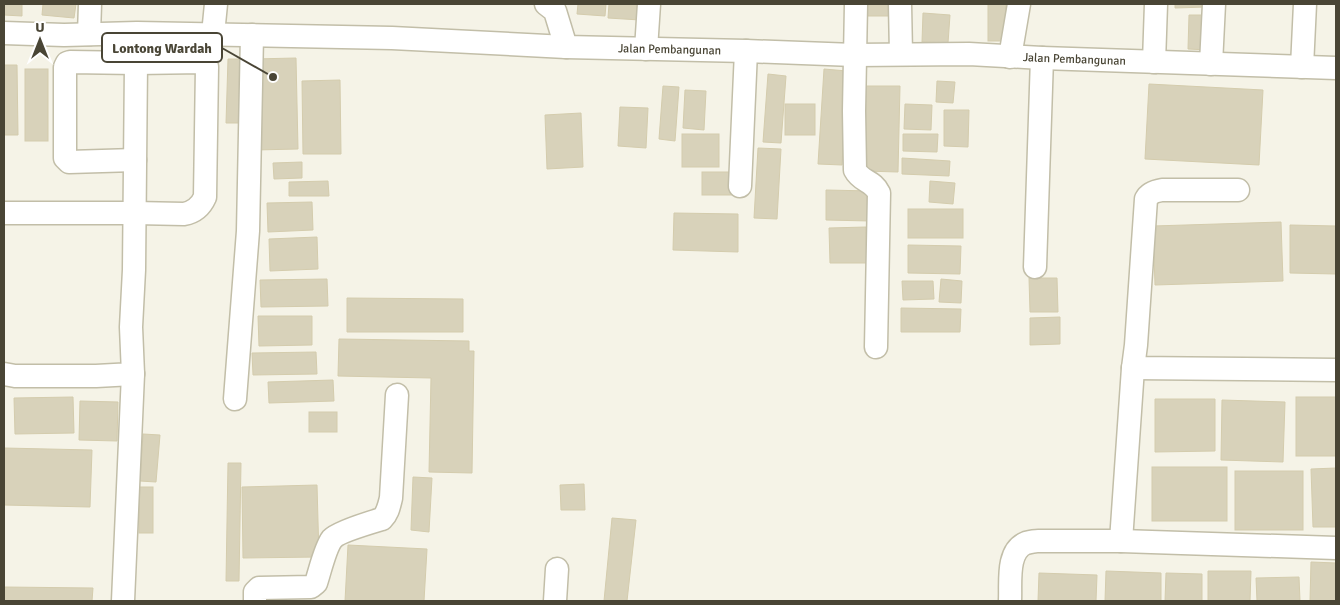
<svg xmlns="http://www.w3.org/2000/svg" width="1340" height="605" viewBox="0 0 1340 605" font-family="Signika,sans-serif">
  <rect width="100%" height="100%" fill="#f5f3e7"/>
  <!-- building -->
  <g fill="#d8d2ba" stroke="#d4ccad">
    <polygon points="4,4 22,4 22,16 4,15"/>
    <polygon points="43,4 76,4 74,18 42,15"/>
    <polygon points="578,4 606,4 605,16 577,14"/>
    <polygon points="609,4 641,4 640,20 608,18"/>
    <rect x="867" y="4" width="25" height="12"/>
    <rect x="988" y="4" width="18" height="37"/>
    <polygon points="1175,4 1206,4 1206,7 1175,8"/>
    <polygon points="923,13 950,15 948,43 922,42"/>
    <polygon points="1189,15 1209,15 1208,50 1188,49"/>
    <polygon points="296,58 298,149 255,150 253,59"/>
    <polygon points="228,59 245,59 244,123 226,123"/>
    <polygon points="4,65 17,65 18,135 4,135"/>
    <rect x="25" y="69" width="23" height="72"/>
    <polygon points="824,69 847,71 842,165 818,164"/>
    <polygon points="768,74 786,76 781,143 763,142"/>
    <polygon points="340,80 341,154 303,154 302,81"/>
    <polygon points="937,81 955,82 953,103 936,102"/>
    <polygon points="1149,84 1263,90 1259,165 1145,159"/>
    <polygon points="663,86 679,87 675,141 659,139"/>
    <polygon points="866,86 900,86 898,172 864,171"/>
    <polygon points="685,90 706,91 704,130 683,128"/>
    <rect x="785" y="104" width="30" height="31"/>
    <polygon points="905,104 932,105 931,130 904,129"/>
    <polygon points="620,107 648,108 646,148 618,146"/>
    <polygon points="944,110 969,110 968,147 944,146"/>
    <polygon points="581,113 583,167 547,169 545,115"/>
    <rect x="682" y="134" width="37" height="33"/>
    <polygon points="903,134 938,134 937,152 903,151"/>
    <polygon points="758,148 781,149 777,219 754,218"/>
    <polygon points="902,158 950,161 949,176 902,174"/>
    <polygon points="302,162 302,178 274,179 273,163"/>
    <rect x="702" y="172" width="30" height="23"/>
    <polygon points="328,181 329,196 289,196 289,182"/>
    <polygon points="930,181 955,183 953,204 929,202"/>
    <polygon points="826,190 871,191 870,221 826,220"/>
    <polygon points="312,202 313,230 268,232 267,203"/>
    <rect x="908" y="209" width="55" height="29"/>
    <polygon points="674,213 738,214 738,252 673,250"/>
    <polygon points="1281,222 1283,281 1155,285 1153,226"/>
    <polygon points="1290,225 1336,226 1336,274 1290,273"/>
    <polygon points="866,227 867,263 830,263 829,228"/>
    <polygon points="317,237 318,269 270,271 269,239"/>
    <polygon points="908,245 961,246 960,274 908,273"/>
    <polygon points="1029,278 1057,278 1058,312 1030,312"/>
    <polygon points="327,279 328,306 261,307 260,280"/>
    <polygon points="941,279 962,281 961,303 939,302"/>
    <polygon points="902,281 933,281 934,299 903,300"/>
    <polygon points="347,298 463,299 463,332 347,332"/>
    <polygon points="901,308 961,309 960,332 901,332"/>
    <polygon points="258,316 312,316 312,345 259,346"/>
    <polygon points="1060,317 1060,344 1030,345 1030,318"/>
    <polygon points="339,339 469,341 469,351 474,351 472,473 429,472 431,378 338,376"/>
    <polygon points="316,352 317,374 253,375 252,353"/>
    <polygon points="333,380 334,401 269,403 268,382"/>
    <polygon points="73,397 74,433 15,434 14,398"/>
    <rect x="1296" y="397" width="40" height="59"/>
    <polygon points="1155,399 1215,399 1215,451 1155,452"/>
    <polygon points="1222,400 1285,402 1283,462 1221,460"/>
    <polygon points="80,401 118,402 117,441 79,440"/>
    <rect x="309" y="412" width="28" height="20"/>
    <polygon points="143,434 160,435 156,482 140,481"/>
    <polygon points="4,448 92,450 90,507 4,505"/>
    <polygon points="228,463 241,463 239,581 226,581"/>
    <rect x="1152" y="467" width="75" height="54"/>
    <polygon points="1336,468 1336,527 1313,527 1311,469"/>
    <rect x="1235" y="471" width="68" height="59"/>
    <polygon points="413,477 432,478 429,532 411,530"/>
    <polygon points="584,484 585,510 561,510 560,485"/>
    <polygon points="317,485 319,557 243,558 242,487"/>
    <rect x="139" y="487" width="14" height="46"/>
    <polygon points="612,518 636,520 627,601 604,601"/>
    <polygon points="348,545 427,549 424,601 345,601"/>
    <polygon points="1311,562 1336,563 1336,601 1310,601"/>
    <polygon points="1106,571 1161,573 1161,601 1105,601"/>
    <polygon points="1208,571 1251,571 1250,601 1208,601"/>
    <polygon points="1039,573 1097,575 1096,601 1038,601"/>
    <polygon points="1166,573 1202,574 1202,601 1165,601"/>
    <polygon points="1299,577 1300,601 1257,601 1256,578"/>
    <polygon points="4,587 93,588 92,601 4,601"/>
  </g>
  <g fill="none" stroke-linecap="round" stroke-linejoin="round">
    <defs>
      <g id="minor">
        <polyline points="546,4 555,11 566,47"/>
        <path d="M856,4L854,111L855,170C861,182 873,180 879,193L876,347"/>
        <polyline points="900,4 901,54"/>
        <path id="s1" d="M4,33L64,35L137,33L392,38L566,47L746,51L854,55L969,54L1042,58L1336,68"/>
        <polyline points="89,34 90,4"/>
        <polyline points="213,34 216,4"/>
        <polyline points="646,49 649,4"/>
        <polyline points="1010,57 1019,4"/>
        <polyline points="1154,62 1156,4"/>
        <polyline points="1211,64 1214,4"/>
        <polyline points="1302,67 1305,4"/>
        <polyline points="740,186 746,51"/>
        <path d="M1238,190H1162C1156,191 1149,193 1146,199L1136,345L1133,368L1336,370"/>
        <path d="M4,213H135L184,214C195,212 201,206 205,197L207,67L206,63L203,62L136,63L70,62L67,63L65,67V158L69,162L135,160"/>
        <polyline points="1035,267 1042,58"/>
        <polyline points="4,374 15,376 96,376 133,374 131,327 134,270 136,63"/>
        <polyline points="235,399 248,231 252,35"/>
        <polyline points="1121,541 1133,368"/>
        <polyline points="123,601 133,374"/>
        <path d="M255,601V592L259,588L311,587L316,583C320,571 325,548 332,539C338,532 372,522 382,519C388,513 389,506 391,498L397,395"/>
        <polyline points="555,601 557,569"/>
        <path d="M1010,601C1011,583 1006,551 1026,543C1030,542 1035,541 1038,541H1121L1336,548"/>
      </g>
    </defs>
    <!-- minor casing -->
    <use href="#minor" stroke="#c2bea8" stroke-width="25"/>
    <!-- minor -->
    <use href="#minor" stroke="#fff" stroke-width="22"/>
  </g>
  <g text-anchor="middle" stroke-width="4.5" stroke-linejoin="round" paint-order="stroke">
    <!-- street labels -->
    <g font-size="12" fill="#494535" stroke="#fff">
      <text dy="4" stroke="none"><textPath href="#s1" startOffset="666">Jalan Pembangunan</textPath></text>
      <text dy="4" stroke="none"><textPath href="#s1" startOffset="1071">Jalan Pembangunan</textPath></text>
    </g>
  </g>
  <!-- callouts -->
  <path fill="none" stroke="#494535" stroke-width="2" d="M273 77L222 48"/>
  <circle fill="#494535" stroke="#fff" stroke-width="2" cx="273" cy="77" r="5"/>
  <rect fill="#fff" stroke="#494535" stroke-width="2" x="102" y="33" width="120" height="29" rx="5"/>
  <g font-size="14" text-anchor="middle" font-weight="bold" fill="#494535">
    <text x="162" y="53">Lontong Wardah</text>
  </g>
  <!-- border -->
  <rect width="1340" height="605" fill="none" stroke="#494535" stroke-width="10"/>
  <!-- north arrow -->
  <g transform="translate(40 40)" stroke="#ffffff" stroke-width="4" paint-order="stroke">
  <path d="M0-4L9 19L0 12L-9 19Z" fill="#494535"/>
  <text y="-8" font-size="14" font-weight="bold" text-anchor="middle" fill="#494535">U</text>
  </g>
</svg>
